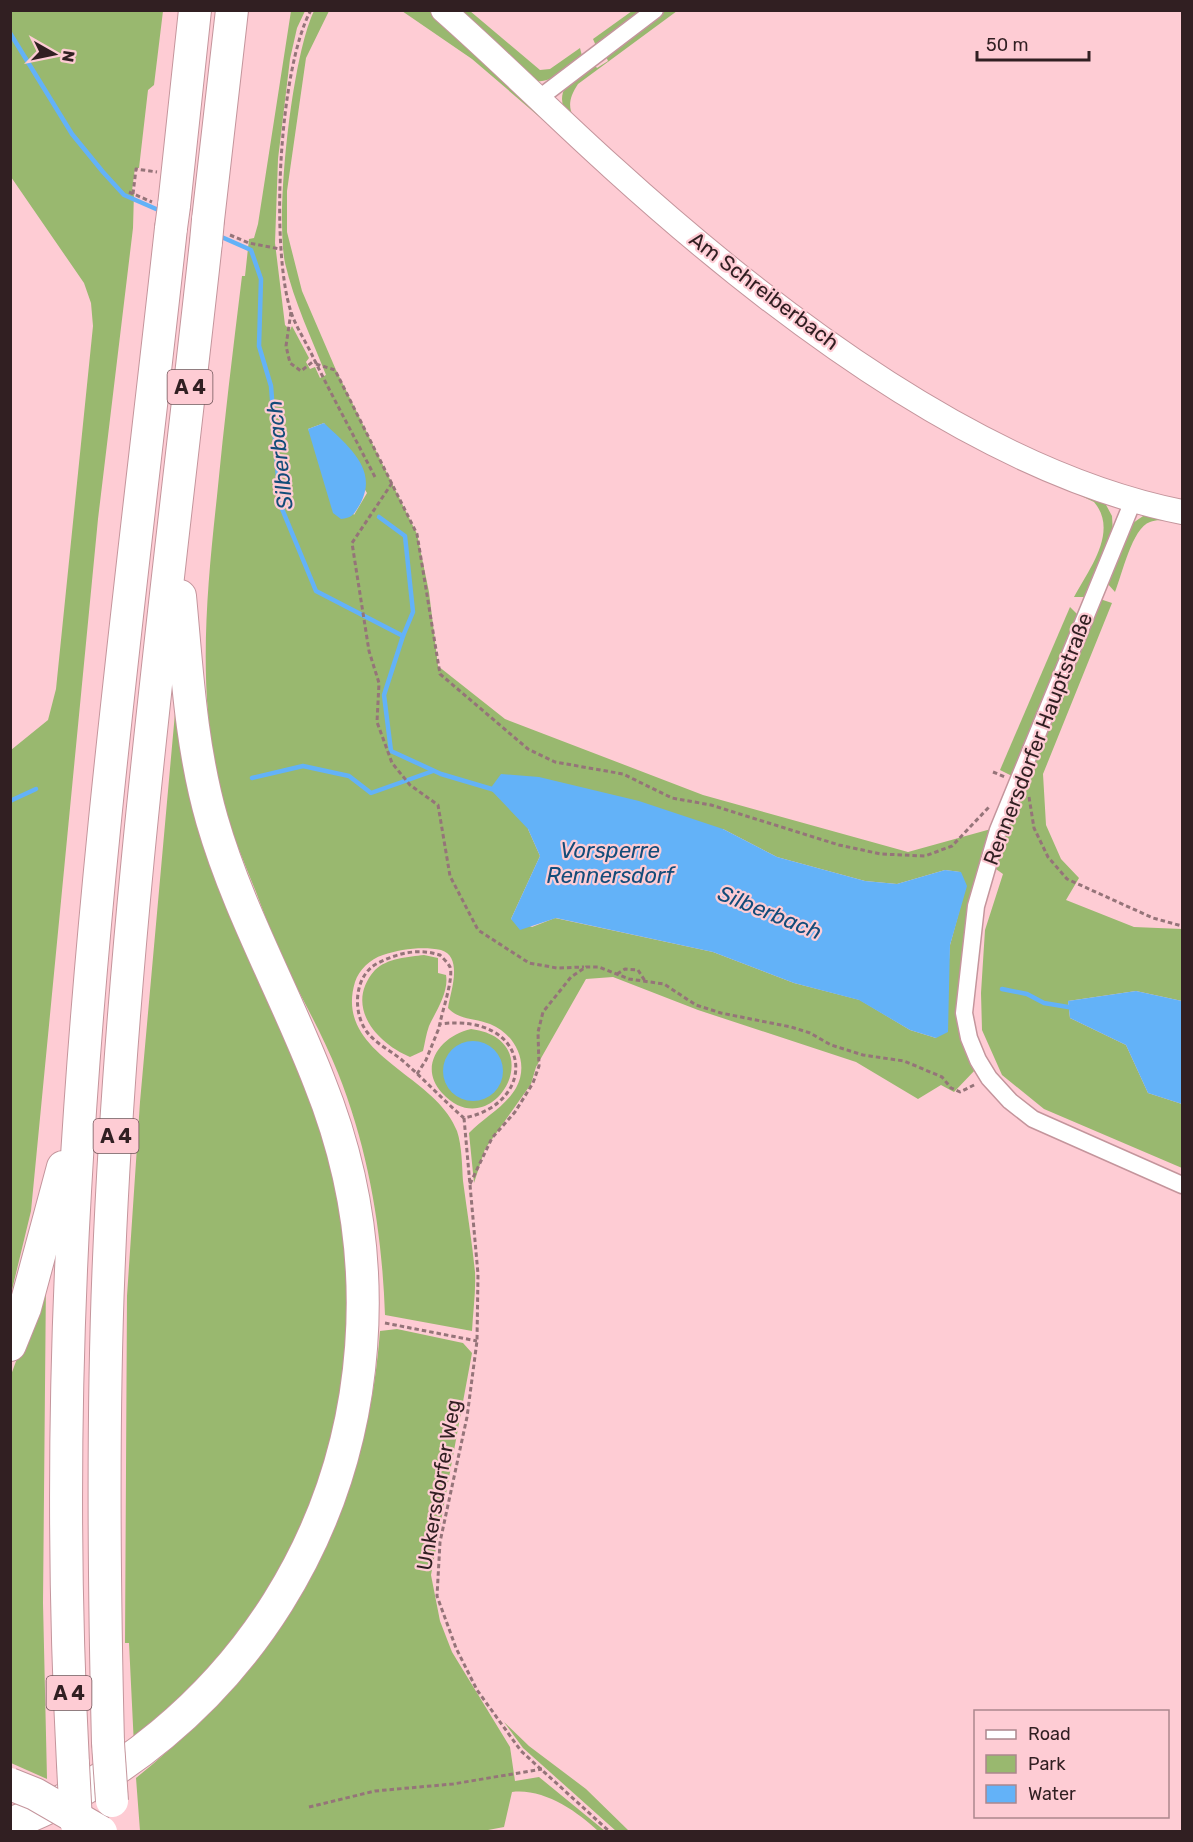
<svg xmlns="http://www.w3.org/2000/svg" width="1193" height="1842" viewBox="0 0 1193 1842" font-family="Rubik,sans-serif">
  <rect width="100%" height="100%" fill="#feccd4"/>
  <!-- green -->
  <g fill="#99b86f" fill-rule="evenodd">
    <polygon points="11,10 163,11 154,85 148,90 139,168 135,168 132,191 134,192 133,228 98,519 31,1211 11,1294 11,750 48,720 56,689 93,326 91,303 84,283 11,177"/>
    <path d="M291,11H305L297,28L290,59L278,159L275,243L285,325L290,330L292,326L309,358L306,362L310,369L315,367L320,378L326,375C312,339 294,302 285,263C275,213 292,56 314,11H329L306,58L287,191V232L302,291L336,370L417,534L429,592L438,666L505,719L703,795L908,852L991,829L965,931L958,997L976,1069L954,1092L941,1085L918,1099L856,1062L698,1010L613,977L586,979L536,1067L531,1084L485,1149L474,1183L469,1133C483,1118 505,1107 516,1088C530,1063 515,1034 490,1024C474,1018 459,1020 448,1008C450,993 464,957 441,950C423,946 401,949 383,955C370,959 359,970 355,982C333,1055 436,1074 457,1131C462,1146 462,1166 463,1181C467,1211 472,1242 475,1272C476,1291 473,1312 472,1331L385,1315C382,1232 369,1151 338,1073C326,1043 311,1015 296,986C280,956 268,924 256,892C244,862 231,832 223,801C196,701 206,597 217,496C224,423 233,349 242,276H245L249,239L254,238L258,224ZM324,423L367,493L354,515L308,429ZM528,829H723L777,857L865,881L897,884L945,870L960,872L966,886L950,945L947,989L936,1038L910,1030L860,1000L794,983L713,952L555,918L532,927L511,919L540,856Z"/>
    <path d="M402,11H434L612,174L769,306L820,343L933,415L1007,456L1089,492L1105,503L1112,516L1113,533L1087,597H1074C1089,569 1119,531 1094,502L1005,460L931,418L790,327L698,253L472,59Z"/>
    <path d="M456,11H470L540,70L550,69L580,48L582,56C567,68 553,84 532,81Z"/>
    <polygon points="632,11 644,11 596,46 593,39"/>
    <path d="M663,11H677L578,84C566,102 568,113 582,129C691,229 806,323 933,398C1013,445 1092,485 1182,502V506C1091,487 1013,449 933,401C803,324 693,232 581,132C569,120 555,103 566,86L593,63L597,68L608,61L605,54Z"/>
    <path d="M1146,514L1182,523C1172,522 1159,518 1150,522C1132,528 1122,575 1115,592L1107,583L1133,523Z"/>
    <polygon points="1100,599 1112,603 1043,774 1046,825 1061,859 1079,878 1066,900 1134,927 1182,929 1182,1001 1136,991 1068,1001 1070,1018 1126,1045 1148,1093 1182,1104 1182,1168 1044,1109 1002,1075 982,1030 981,993 985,930 1003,874 993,867"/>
    <polygon points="1070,607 1078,615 1012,776 1000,770"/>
    <polygon points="176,702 318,1108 347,1221 349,1373 312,1512 243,1635 134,1746 129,1643 125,1643 127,1296 140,1102"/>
    <path d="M424,955L438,958V973L446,975C449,992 436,1011 429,1026C426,1034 425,1043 423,1051L410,1057C375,1042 344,1005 375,970C387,958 409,957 424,955Z"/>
    <path d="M471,1029C554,1040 492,1148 442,1093C417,1066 442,1035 471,1029Z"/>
    <polygon points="46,1279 43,1603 47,1779 11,1763 11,1375"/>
    <path d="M397,1329L463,1343L472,1353L431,1575L440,1621L452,1652L510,1747L515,1781L539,1777L605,1831H598C577,1811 543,1788 512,1792L504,1827L488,1830L140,1831L136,1778C285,1657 365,1524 380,1331Z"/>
    <polygon points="504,1722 529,1746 586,1789 629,1831 616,1831 523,1748"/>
  </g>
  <!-- water -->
  <g fill="#63b2f8">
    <path d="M324,423C349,447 380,470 359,506C354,514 352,518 341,519L333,513L308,429Z"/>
    <polygon points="501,774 539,777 639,801 723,829 777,857 865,881 897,884 945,870 961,872 967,886 950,945 948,1032 936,1038 910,1030 859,1000 794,983 713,952 556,918 520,930 511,919 540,856 528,829 490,789"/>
    <polygon points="1136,991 1182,1001 1182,1104 1148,1093 1126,1045 1070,1018 1068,1001"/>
    <circle cx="473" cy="1071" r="30"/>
  </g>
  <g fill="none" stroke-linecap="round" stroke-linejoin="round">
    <!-- stream -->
    <g stroke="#63b2f8" stroke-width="4.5">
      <polyline points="10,33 72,134 103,172 124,195 163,212"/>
      <polyline points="217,235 251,250 261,279 259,346 271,386 280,504 316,591 403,636 384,695 391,751 441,774 495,790"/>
      <polyline points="379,517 405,536 413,612 403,636"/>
      <polyline points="252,778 303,766 349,776 371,793 433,771"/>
      <polyline points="10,801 36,789"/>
      <polyline points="1002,989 1027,994 1044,1003 1074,1008"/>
    </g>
    <defs>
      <g id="street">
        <polyline points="538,99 655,10"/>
        <polyline points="1133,501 998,830 976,906 964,1013 969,1038 978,1060 989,1078 1010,1101 1033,1119 1182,1185"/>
      </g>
      <path id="secondary" d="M443,10C501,61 556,117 613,168C766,307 977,471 1182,512"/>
      <g id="highway">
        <polyline points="174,206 195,10"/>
        <polyline points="208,220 232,10"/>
        <polyline points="10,1345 25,1308 63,1167"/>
        <path d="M108,1743C104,1582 102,1420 109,1259C123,919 169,580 206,242"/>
        <path d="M73,1764C63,1574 64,1381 75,1191C93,869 136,548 171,228"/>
        <path d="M10,1824C120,1782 216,1701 278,1602C376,1445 388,1252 319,1081C285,993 238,910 212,820C191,747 187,671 180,596"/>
      </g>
    </defs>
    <!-- street casing -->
    <use href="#street" stroke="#c4959c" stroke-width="19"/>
    <!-- secondary casing -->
    <use href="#secondary" stroke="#c4959c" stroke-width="26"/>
    <!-- highway casing -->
    <use href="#highway" stroke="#c4959c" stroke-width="34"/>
    <!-- path -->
    <g stroke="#957479" stroke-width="3" stroke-dasharray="4.5 3" stroke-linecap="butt">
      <path d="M311,10C279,68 270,248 291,312C296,327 306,342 313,357C333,398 355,438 376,479"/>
      <polyline points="129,192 152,202"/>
      <polyline points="133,194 136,169 157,172"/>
      <polyline points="230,235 249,243 280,249"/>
      <polyline points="291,312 286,346 290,363 301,371 315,360"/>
      <polyline points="316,364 335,370 417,534 440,674 528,749 555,762 623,774 672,798 711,805 839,845 881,854 925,856 952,846 989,807"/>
      <polyline points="392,483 352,543 369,651 379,683 377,722 392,763 410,785 438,805 450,876 478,930 529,963 557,968 584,967"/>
      <polyline points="993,772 1005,777"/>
      <polyline points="1029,797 1034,828 1048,857 1067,879 1153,918 1182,926"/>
      <polyline points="617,974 625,969 638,970 645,981"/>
      <path d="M417,1074L426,1060L439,1028C441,1014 454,979 450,967C448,963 443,958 440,955C418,948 398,953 378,963C354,975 352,1012 367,1032C377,1045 392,1051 403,1061C424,1079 443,1100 464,1118C540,1103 533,1012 439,1024"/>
      <polyline points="464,1118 478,1274 477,1341 467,1417 440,1542 437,1596 456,1648 477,1690 521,1751 610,1832"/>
      <polyline points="470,1184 492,1138 515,1112 533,1083 539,1066 538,1032 543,1012 571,977 586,967 599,967 629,979 664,984 696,1005 721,1013 791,1027 810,1033 831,1045 863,1055 904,1061 942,1077 951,1088 960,1092 976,1084"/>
      <polyline points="385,1323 477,1341"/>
      <polyline points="309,1807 375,1791 453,1784 542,1769"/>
    </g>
    <!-- street -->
    <use href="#street" stroke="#fff" stroke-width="16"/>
    <!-- secondary -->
    <use href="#secondary" stroke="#fff" stroke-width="24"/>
    <!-- highway -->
    <use href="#highway" stroke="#fff" stroke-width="32"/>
    <defs>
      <g id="highway-bridge">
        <polyline points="171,228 174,206"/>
        <polyline points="206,242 208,220"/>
        <polyline points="108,1743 112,1801"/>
        <polyline points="73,1764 76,1822"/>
        <polyline points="10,1784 35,1794 101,1832"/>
      </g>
    </defs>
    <!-- highway-bridge casing -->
    <use href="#highway-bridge" stroke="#c4959c" stroke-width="34" stroke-linecap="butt"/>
    <!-- highway-bridge -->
    <use href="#highway-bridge" stroke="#fff" stroke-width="32"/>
  </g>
  <g text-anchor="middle" stroke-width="4.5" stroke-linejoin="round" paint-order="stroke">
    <!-- shield labels -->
    <g fill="#feccd4" stroke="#6e5357" stroke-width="1.5">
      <rect x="167.5" y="370" width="45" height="34" rx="4.5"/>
      <rect x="93.5" y="1119" width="45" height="34" rx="4.5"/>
      <rect x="46.5" y="1676" width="45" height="34" rx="4.5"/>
    </g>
    <g font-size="20" font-weight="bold" fill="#311f22">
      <text x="190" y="394">A 4</text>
      <text x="116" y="1143">A 4</text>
      <text x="69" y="1700">A 4</text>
    </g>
    <!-- street labels -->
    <g font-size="21" fill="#311f22" stroke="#feccd4">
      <text transform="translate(764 291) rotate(37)" y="7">Am Schreiberbach</text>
      <text transform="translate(1038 739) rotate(-69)" y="7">Rennersdorfer Hauptstraße</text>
      <text transform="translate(439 1485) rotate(-80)" y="7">Unkersdorfer Weg</text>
    </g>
    <!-- water labels -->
    <g font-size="22" font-style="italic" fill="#134c79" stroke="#feccd4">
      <text transform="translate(279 455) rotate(-96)" y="8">Silberbach</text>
      <text x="610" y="858">Vorsperre<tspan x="610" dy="25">Rennersdorf</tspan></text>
      <text transform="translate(770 912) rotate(22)" y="8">Silberbach</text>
    </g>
  </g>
  <!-- border -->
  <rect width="1193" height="1842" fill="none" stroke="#311f22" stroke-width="24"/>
  <!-- legend -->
  <rect x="974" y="1710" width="195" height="108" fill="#feccd4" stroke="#ac878d" stroke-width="1.5"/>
  <rect x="986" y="1730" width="30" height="9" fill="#ffffff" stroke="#ac878d" stroke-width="1.5"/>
  <text x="1028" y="1740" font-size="18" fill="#311f22">Road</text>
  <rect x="986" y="1755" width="30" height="18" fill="#99b86f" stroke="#ac878d" stroke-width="1.5"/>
  <text x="1028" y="1770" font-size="18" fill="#311f22">Park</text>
  <rect x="986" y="1785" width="30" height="18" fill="#63b2f8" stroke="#ac878d" stroke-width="1.5"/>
  <text x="1028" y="1800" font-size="18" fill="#311f22">Water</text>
  <!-- north arrow -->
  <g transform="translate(54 54) rotate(99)" stroke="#feccd4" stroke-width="4.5" paint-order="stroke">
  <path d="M0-4.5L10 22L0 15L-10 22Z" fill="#311f22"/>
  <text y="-9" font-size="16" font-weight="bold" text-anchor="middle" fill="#311f22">N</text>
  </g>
  <!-- scale -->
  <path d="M977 51v9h112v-9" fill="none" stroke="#311f22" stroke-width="3"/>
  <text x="986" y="51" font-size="18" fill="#311f22" stroke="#feccd4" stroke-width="4.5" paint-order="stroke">50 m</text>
</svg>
